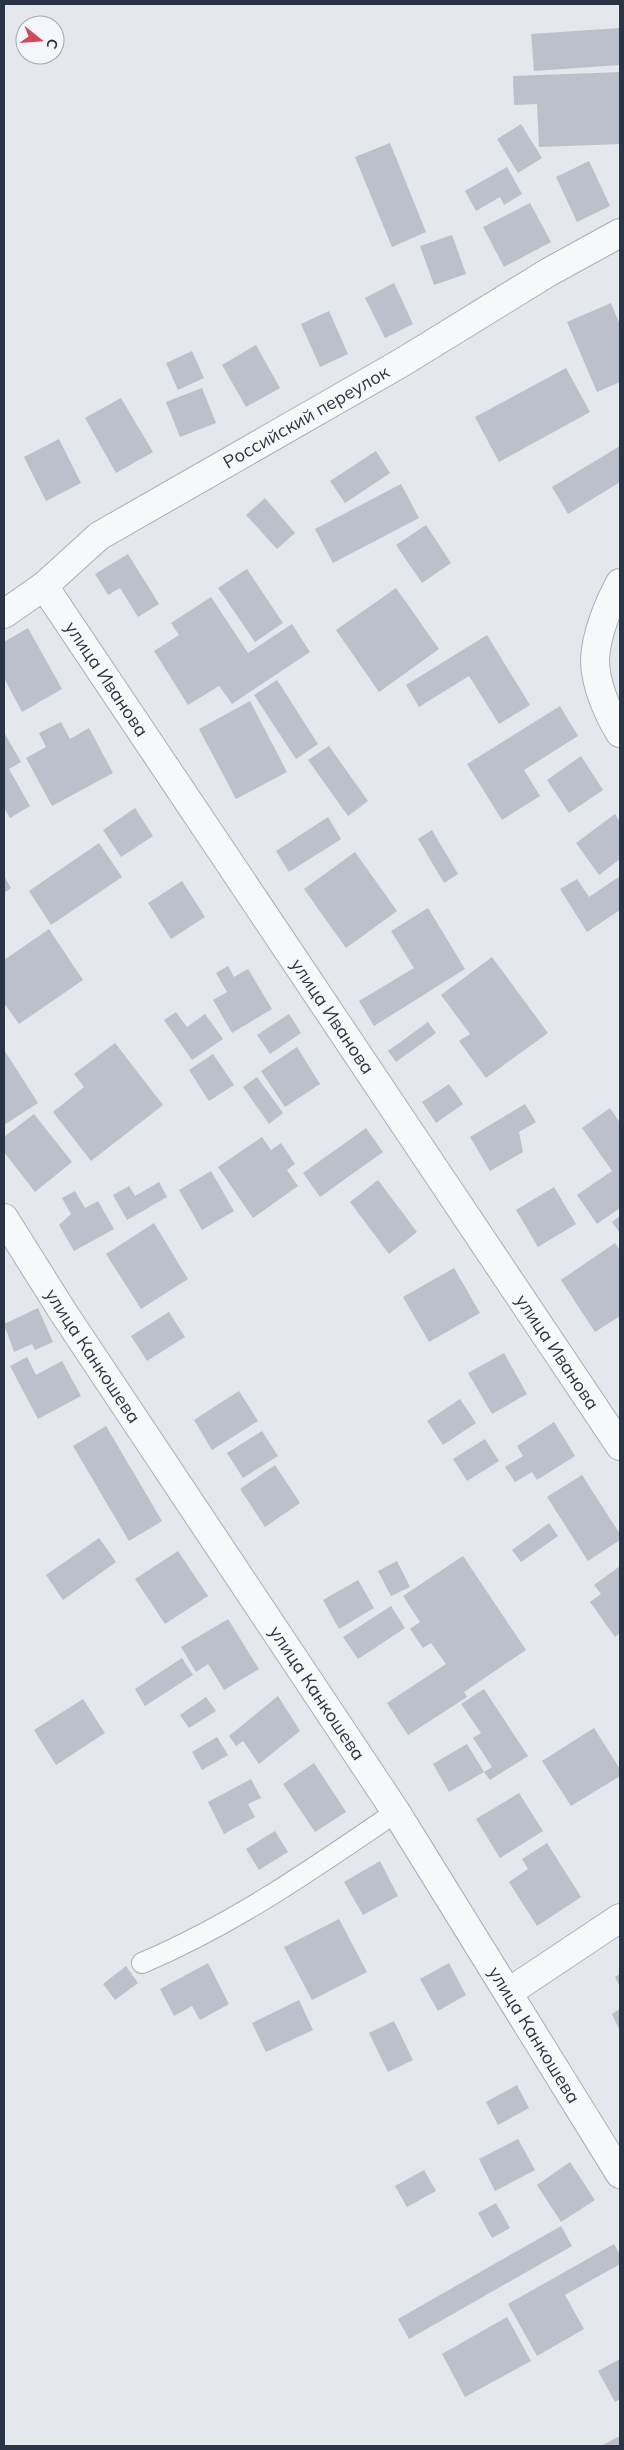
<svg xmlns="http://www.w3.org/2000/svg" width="624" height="2450" viewBox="0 0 624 2450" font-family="Mulish,sans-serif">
  <rect width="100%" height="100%" fill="#e4e7ec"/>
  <!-- building -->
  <g fill="#bbc0ca">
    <polygon points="620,28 620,65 534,71 531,34"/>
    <polygon points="620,72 620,144 539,147 537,104 514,105 513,76"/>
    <polygon points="521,124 542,158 518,173 497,139"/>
    <polygon points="390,143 426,232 392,247 355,157"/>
    <polygon points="589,161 610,206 577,222 556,177"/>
    <polygon points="507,167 522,194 504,205 500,197 476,211 465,191"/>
    <polygon points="530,203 551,242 504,267 483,227"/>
    <polygon points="452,235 466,274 434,285 420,246"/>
    <polygon points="394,283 413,324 385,338 365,298"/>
    <polygon points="611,303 620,325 620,382 597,392 567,322"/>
    <polygon points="329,311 348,354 320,367 301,324"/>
    <polygon points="256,345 280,388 246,407 222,365"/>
    <polygon points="192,351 204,378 178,390 166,363"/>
    <polygon points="566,368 590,412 499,462 475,417"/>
    <polygon points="202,388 216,423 180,437 166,402"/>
    <polygon points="121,398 153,452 116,473 85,418"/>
    <polygon points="59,439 81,483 46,501 24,457"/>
    <polygon points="620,446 620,482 568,514 552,487"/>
    <polygon points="376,451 390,473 345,503 330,481"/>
    <polygon points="401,484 419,518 333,563 315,529"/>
    <polygon points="265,498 295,533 277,549 246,515"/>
    <polygon points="426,525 451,563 422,583 396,545"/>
    <polygon points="128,554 159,604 138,617 120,588 108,595 95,574"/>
    <polygon points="247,569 283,623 255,642 218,588"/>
    <polygon points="396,588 439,649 379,692 336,630"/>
    <polygon points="211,597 248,653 292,624 310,652 232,704 219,686 188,705 154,651 179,635 171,623"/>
    <polygon points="28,628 62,689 22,712 4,678 4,642"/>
    <polygon points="487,635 530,705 499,724 469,676 419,707 406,685"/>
    <polygon points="277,680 318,744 296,759 254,695"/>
    <polygon points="250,701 287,772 236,799 199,729"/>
    <polygon points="560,706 578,736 524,770 540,796 502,820 467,764"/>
    <polygon points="61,722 70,739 89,728 113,773 52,806 26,758 46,747 39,733"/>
    <polygon points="5,734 21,762 9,769 30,806 10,818 4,808"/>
    <polygon points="329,746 368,801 348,816 308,760"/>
    <polygon points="581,756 603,790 569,813 547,780"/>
    <polygon points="135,808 153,836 121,857 103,830"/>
    <polygon points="615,814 620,822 620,859 599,875 576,843"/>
    <polygon points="328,817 341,839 289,872 276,851"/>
    <polygon points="432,830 458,874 444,883 418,839"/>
    <polygon points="99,843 122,877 51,925 29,891"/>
    <polygon points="355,852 397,911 346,948 304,889"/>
    <polygon points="4,876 11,888 4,893"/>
    <polygon points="620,876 620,910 587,932 560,889 577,879 589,897"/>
    <polygon points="182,881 205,917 171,939 148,903"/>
    <polygon points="428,908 465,969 374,1026 359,1001 414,968 391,931"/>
    <polygon points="49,929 83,980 19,1024 4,1003 4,960"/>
    <polygon points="492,957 548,1033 486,1078 459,1041 470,1034 441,995"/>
    <polygon points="228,966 234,977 248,969 272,1009 232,1033 213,1000 227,992 216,973"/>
    <polygon points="176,1012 187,1027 205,1014 223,1039 192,1060 164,1020"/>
    <polygon points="289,1014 301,1033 270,1054 257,1035"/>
    <polygon points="428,1022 436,1033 396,1062 388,1051"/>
    <polygon points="115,1043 163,1105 91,1161 53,1112 84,1087 74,1074"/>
    <polygon points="297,1047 320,1084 285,1107 261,1071"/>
    <polygon points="4,1050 38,1103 4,1125"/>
    <polygon points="213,1054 234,1085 209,1101 189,1070"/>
    <polygon points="257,1077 283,1113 269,1124 243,1087"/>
    <polygon points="449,1084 463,1104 436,1123 422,1102"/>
    <polygon points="525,1104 536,1122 519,1132 523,1152 490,1171 470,1137"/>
    <polygon points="610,1108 620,1123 620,1208 597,1224 577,1195 612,1171 582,1128"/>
    <polygon points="34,1114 72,1162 35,1192 4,1152 4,1137"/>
    <polygon points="366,1128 383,1152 320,1197 303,1173"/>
    <polygon points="262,1137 271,1150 281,1143 295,1164 287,1170 298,1186 253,1218 218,1167"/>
    <polygon points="211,1171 234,1211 202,1230 179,1190"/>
    <polygon points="378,1180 417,1232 389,1254 350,1202"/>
    <polygon points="159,1182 167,1197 127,1220 113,1195 129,1186 135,1196"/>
    <polygon points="554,1187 576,1224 538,1247 516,1210"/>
    <polygon points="75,1191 85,1208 98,1201 114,1229 74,1251 59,1225 71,1214 62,1198"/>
    <polygon points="620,1216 620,1233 612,1222"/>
    <polygon points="154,1223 188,1279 141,1309 106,1254"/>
    <polygon points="615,1243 620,1251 620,1316 595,1332 561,1280"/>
    <polygon points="454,1268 480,1313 429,1342 403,1297"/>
    <polygon points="38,1308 53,1342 35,1350 32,1344 14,1352 4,1324"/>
    <polygon points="169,1312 185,1337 147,1361 131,1336"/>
    <polygon points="504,1353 527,1394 492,1414 468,1373"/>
    <polygon points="27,1357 36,1375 62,1361 81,1396 38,1419 10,1366"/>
    <polygon points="239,1391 258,1421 212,1450 194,1420"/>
    <polygon points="460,1399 476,1423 443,1445 427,1421"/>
    <polygon points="554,1422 575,1456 537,1480 532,1472 515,1482 505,1467 523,1456 517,1446"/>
    <polygon points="106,1426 162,1521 129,1541 73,1446"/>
    <polygon points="262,1431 278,1456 243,1478 227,1453"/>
    <polygon points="485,1439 499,1461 467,1481 453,1459"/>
    <polygon points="275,1465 300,1503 265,1527 240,1489"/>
    <polygon points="582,1475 620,1534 620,1540 588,1561 547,1497"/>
    <polygon points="549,1523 558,1536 521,1562 512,1550"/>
    <polygon points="99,1538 116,1562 63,1600 46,1575"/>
    <polygon points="178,1551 208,1596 165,1624 135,1579"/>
    <polygon points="463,1556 526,1650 464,1692 467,1697 408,1735 387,1703 446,1664 431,1643 423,1648 410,1629 420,1622 403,1596"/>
    <polygon points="397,1561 410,1587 391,1596 378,1571"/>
    <polygon points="620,1566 620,1633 615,1637 590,1602 601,1594 594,1585"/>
    <polygon points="358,1580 374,1608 339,1629 323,1600"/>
    <polygon points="391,1606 405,1628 358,1659 343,1637"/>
    <polygon points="228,1619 259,1669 224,1690 208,1664 196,1672 181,1647"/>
    <polygon points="182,1658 193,1675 145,1706 135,1689"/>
    <polygon points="484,1689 528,1756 490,1780 484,1772 492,1767 473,1738 481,1733 461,1704"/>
    <polygon points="278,1696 300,1731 259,1764 243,1741 236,1746 229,1736"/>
    <polygon points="206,1697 216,1711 189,1728 180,1715"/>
    <polygon points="83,1699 105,1733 56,1765 34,1730"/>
    <polygon points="594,1728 620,1769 620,1776 571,1806 542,1761"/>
    <polygon points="217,1737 228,1755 202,1770 192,1752"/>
    <polygon points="467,1744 484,1772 449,1792 433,1764"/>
    <polygon points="314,1763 346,1812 315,1832 283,1784"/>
    <polygon points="251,1779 261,1798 248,1804 255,1817 224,1834 208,1802"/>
    <polygon points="519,1793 543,1831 500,1858 476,1819"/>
    <polygon points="275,1831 288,1852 259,1870 246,1849"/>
    <polygon points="547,1843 581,1897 537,1926 509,1882 528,1869 522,1859"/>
    <polygon points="380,1861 398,1896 363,1915 344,1882"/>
    <polygon points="339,1919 367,1972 312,2000 284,1947"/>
    <polygon points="208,1963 229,2004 200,2020 192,2006 174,2016 160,1989"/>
    <polygon points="449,1963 466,1995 438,2011 420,1979"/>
    <polygon points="126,1966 138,1983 115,2000 103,1984"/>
    <polygon points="620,1974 620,1987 615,1977"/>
    <polygon points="299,2000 313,2030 266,2052 252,2023"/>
    <polygon points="620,2009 620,2031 612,2014"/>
    <polygon points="394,2021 413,2060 388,2072 369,2033"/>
    <polygon points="517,2085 529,2108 498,2125 486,2102"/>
    <polygon points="518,2139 535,2170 495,2191 479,2159"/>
    <polygon points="570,2162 595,2200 561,2222 537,2185"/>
    <polygon points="424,2170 436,2191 407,2207 395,2186"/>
    <polygon points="496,2203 510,2228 492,2238 478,2213"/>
    <polygon points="561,2226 572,2246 409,2339 398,2319"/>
    <polygon points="614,2244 620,2255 620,2264 565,2295 584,2329 537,2356 508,2304"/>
    <polygon points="507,2317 531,2361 465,2397 442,2354"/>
    <polygon points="620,2359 620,2399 615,2402 598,2371"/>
    <polygon points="620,2436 620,2446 601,2446"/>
  </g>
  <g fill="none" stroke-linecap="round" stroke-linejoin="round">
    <defs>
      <path id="service" d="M142,1963C234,1924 314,1868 396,1812"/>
      <g id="minor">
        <path id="s1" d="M44,586L620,1446"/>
        <path id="s2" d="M4,614L44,586L99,536L401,363L549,272L620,233"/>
        <path id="s3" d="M4,1218L63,1312L396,1812L620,2174"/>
        <polyline points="509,1992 620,1918"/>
      </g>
      <path id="tertiary" d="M620,583C608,605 596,635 595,660C595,684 608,714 620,733"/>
    </defs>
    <!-- service casing -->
    <use href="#service" stroke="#a9aeb7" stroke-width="22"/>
    <!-- minor casing -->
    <use href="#minor" stroke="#a9aeb7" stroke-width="30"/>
    <!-- tertiary casing -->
    <use href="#tertiary" stroke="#a9aeb7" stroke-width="30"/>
    <!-- service -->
    <use href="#service" stroke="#f7f8fa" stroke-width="20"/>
    <!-- minor -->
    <use href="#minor" stroke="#f7f8fa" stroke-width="28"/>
    <!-- tertiary -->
    <use href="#tertiary" stroke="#f7f8fa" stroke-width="28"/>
  </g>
  <g text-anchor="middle" stroke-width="4.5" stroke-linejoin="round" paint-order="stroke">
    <!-- street labels -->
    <g font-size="18" fill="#2b3445" stroke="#f4f6f9">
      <text dy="6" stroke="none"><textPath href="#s2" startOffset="362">Российский переулок</textPath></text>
      <text dy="6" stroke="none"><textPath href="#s1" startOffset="112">улица Иванова</textPath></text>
      <text dy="6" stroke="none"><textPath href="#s1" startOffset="518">улица Иванова</textPath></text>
      <text dy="6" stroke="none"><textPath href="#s1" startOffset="922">улица Иванова</textPath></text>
      <text dy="6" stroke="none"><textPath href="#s3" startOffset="164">улица Канкошева</textPath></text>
      <text dy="6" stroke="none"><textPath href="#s3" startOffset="569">улица Канкошева</textPath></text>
      <text dy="6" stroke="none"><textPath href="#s3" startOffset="974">улица Канкошева</textPath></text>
    </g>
  </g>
  <!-- border -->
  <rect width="624" height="2450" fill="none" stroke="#2b3445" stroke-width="10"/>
  <!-- north arrow -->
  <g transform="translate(40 40) rotate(107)"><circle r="24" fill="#f4f6f9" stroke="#a4a8b1"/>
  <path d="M0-4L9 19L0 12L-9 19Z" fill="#d1495b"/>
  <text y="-8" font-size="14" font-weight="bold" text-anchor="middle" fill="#2b3445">С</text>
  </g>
</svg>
